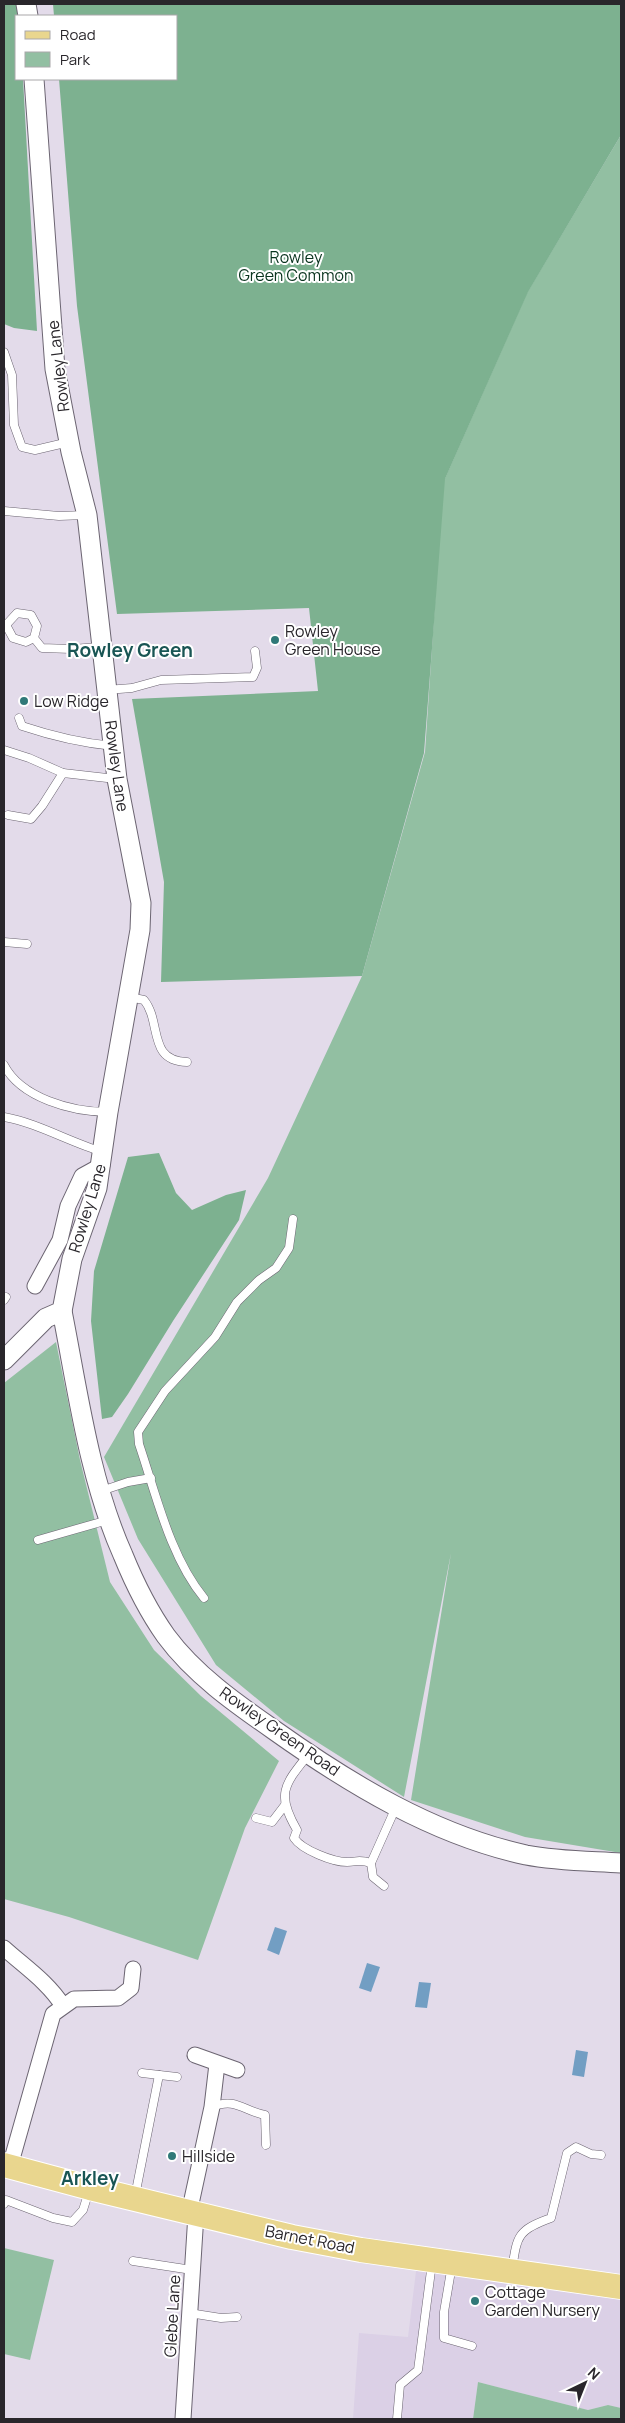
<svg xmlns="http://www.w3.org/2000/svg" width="625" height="2423" font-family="Manrope,sans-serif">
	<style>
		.built { fill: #dbd0e6 }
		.green { fill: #92bfa2 }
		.forest { fill: #7db190 }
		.water { fill: #729ec3 }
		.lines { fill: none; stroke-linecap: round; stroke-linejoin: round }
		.service-casing { stroke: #6c6572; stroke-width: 9 }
		.minor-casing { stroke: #6c6572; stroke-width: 17 }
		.tertiary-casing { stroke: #6c6572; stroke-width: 21 }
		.primary-casing { stroke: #fff; stroke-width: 26 }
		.service { stroke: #fff; stroke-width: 8 }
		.minor { stroke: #fff; stroke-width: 15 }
		.tertiary { stroke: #fff; stroke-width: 19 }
		.primary { stroke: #e9d68e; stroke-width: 24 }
		.poi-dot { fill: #307978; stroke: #fff; stroke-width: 2 }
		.labels { text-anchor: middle; stroke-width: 4; stroke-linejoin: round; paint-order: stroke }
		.park-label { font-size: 16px; fill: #09341e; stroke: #fff }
		.street-label { font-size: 16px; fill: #29262b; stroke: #fff }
		.poi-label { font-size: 16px; fill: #29262b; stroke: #fff; text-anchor: start }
		.quarter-label { font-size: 19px; font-weight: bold; fill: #195554; stroke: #fff }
	</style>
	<rect width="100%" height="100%" fill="#e3dbea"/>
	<!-- built -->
	<polygon class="built" points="416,2271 621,2296 621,2408 608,2405 588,2410 478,2382 473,2419 353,2419 359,2333 408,2337"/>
	<!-- green -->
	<g class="green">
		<polygon points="621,135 621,1853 525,1837 411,1800 451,1553 404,1797 284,1721 216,1665 138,1539 104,1457 268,1178 362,976 425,752 443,483 527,293"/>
		<polygon points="56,1342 80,1460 110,1582 154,1650 201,1696 279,1761 245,1828 198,1960 69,1917 4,1899 4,1383"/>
		<polygon points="4,2248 54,2260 30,2360 4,2354"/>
		<polygon points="478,2382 588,2410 608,2405 621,2408 621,2419 473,2419"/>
	</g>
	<!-- forest -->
	<g class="forest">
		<polygon points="4,4 18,4 19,16 16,16 16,79 23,79 37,331 14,328 4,324"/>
		<polygon points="53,4 621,4 621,135 528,292 445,479 424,753 362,976 161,982 164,882 132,699 318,691 309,608 117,614 77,306 59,79 176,79 176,16 54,16"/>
		<polygon points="159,1153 176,1193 192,1210 226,1195 246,1190 239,1220 173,1321 128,1394 112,1417 102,1419 91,1321 94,1271 128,1157"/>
	</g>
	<!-- water -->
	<g class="water">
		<polygon points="275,1927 287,1931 279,1955 267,1950"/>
		<polygon points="367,1963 380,1967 371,1992 359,1988"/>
		<polygon points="419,1982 431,1983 427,2008 415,2007"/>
		<polygon points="576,2050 588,2052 584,2077 572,2075"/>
	</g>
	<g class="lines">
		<!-- service casing -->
		<g class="service-casing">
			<g id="service">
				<polyline points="4,352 12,375 14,425 22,447 35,450 69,442"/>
				<polyline points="4,511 59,516 86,515"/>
				<polyline points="34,638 26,642 13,638 6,625 17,613 31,615 37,626 34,638 42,648 71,649 101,647"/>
				<polyline points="106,690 132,688 161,680 253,677 257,668 255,651"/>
				<path d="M19,718l3,8c30,10 59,17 91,20"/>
				<polyline points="4,750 29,758 63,773"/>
				<polyline points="8,815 31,819 42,806 63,773 116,779"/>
				<polyline points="4,942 27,944"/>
				<path d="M129,997l15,3c18,22 3,61 43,62"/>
				<path d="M4,1065c17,33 68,47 104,47"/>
				<path d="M4,1117c34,6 65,25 99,35"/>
				<polyline points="4,1300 6,1297"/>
				<polyline points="101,1491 128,1482 151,1478"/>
				<polyline points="38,1540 108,1520"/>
				<path d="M204,1598c-34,-41 -48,-104 -65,-154l-1,-12 27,-41 50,-54 22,-35 22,-22 17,-12 13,-20 4,-29"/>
				<path d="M308,1755c-24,30 -32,39 -11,75l-3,8c8,12 39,24 53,24 10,0 12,-3 24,1"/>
				<polyline points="256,1818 272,1822 285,1805"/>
				<polyline points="384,1886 373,1877 371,1863 396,1807"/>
				<polyline points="142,2073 177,2077"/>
				<path d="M212,2107c24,-10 31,4 53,8l1,30"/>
				<polyline points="135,2196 159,2075"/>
				<polyline points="4,2204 6,2200 53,2218 72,2222 83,2210 89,2191"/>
				<polyline points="133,2261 192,2270"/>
				<polyline points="452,2265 444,2312 444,2338 472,2346"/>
				<path d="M512,2270c5,-34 5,-40 39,-52l16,-65 9,-6 15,7 10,1"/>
				<polyline points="189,2313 221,2318 237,2317"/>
				<polyline points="397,2419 400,2385 418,2370 432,2263"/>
			</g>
		</g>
		<!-- minor casing -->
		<g class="minor-casing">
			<g id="minor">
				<polyline points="35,1286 60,1240 68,1206 82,1176 102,1165"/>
				<path d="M4,1948c21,19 44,34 59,58"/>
				<polyline points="195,2055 237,2070"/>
				<polyline points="10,2166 53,2014 74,1999 118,1998 131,1988 133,1969"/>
				<polyline points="189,2213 212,2107 217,2064"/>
				<polyline points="183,2419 196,2214"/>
			</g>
		</g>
		<!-- tertiary casing -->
		<g class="tertiary-casing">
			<g id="tertiary">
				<polyline points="26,4 28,16"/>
				<path d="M62,1311c16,81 27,168 61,244 11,27 26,57 43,81 28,38 69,67 108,94 76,54 160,105 252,125 31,6 63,6 95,8"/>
				<polyline points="4,1360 46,1318 62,1311 72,1259 97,1188 108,1112 140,930 141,903 117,779 87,515 71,452 55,369 34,79"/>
			</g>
		</g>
		<!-- primary casing -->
		<g class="primary-casing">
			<polyline id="primary" points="4,2165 90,2188 292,2237 361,2250 621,2287"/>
		</g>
		<!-- service -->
		<use href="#service" class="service"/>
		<!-- minor -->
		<use href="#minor" class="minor"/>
		<!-- tertiary -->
		<use href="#tertiary" class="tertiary"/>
		<!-- primary -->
		<use href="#primary" class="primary"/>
	</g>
	<!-- markers -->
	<g class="poi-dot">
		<circle cx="275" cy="640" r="5"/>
		<circle cx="24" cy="701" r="5"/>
		<circle cx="172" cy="2156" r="5"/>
		<circle cx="475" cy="2301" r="5"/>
	</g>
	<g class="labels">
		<!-- park labels -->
		<g class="park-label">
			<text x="296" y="263">Rowley<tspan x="296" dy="18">Green Common</tspan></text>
		</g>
		<!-- street labels -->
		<g class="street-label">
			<text transform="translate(58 366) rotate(-97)" y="6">Rowley Lane</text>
			<text transform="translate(117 766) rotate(82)" y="6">Rowley Lane</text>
			<text transform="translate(87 1208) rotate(-73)" y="6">Rowley Lane</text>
			<text transform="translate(280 1731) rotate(35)" y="6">Rowley Green Road</text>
			<text transform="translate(310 2239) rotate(11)" y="6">Barnet Road</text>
			<text transform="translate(172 2316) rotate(-87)" y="6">Glebe Lane</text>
		</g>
		<!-- poi labels -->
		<g class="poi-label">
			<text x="285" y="637">Rowley<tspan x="285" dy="18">Green House</tspan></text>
			<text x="34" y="707">Low Ridge</text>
			<text x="182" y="2162">Hillside</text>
			<text x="485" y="2298">Cottage<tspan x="485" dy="18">Garden Nursery</tspan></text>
		</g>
		<!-- quarter labels -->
		<g class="quarter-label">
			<text x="130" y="657">Rowley Green</text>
			<text x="90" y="2185">Arkley</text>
		</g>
	</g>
	<!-- border -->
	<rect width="625" height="2423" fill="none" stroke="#29262b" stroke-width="10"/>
	<!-- legend -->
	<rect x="15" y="15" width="162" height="65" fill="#ffffff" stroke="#a9a8aa"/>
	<rect x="25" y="31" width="25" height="8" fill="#e9d68e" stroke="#a9a8aa"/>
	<text x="60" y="40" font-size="15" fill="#29262b">Road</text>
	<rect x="25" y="52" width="25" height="15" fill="#92bfa2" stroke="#a9a8aa"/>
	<text x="60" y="65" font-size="15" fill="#29262b">Park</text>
	<!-- north arrow -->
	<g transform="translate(585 2383) rotate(43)" stroke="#ffffff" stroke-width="4" paint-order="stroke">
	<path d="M0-4L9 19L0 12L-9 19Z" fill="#29262b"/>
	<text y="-8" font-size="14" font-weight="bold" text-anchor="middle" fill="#29262b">N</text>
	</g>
</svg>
